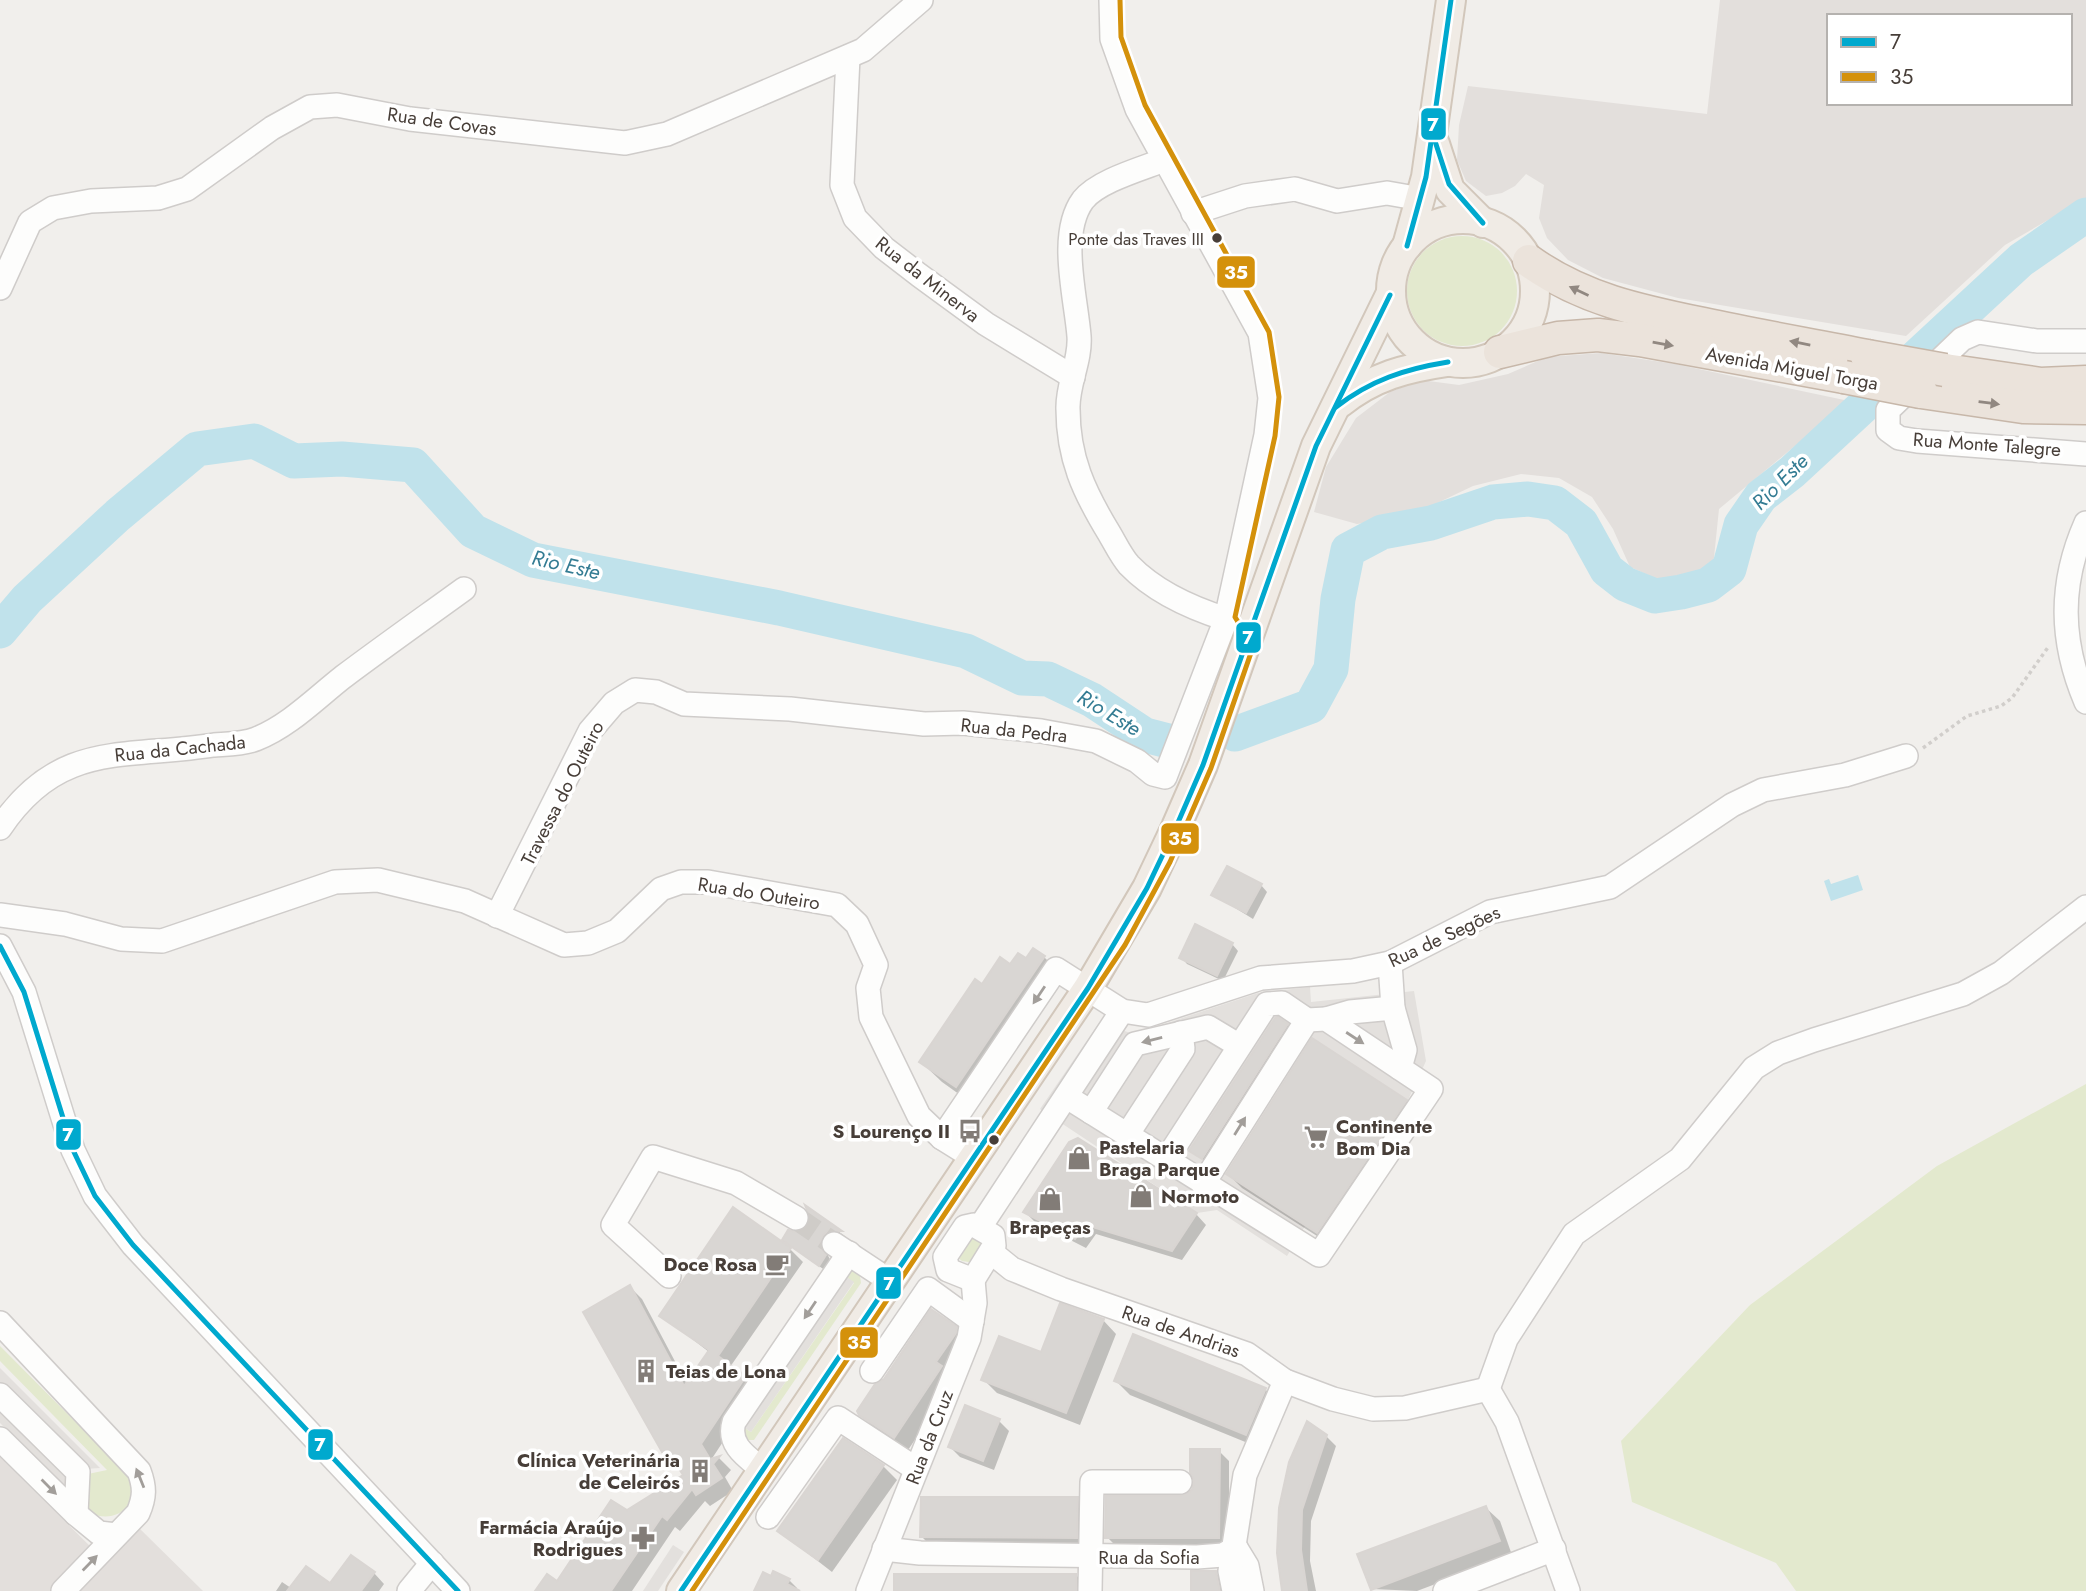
<svg xmlns="http://www.w3.org/2000/svg" width="2086" height="1591" font-family="Jost,sans-serif">
	<style>
		.industrial { fill: #e3dfdc; fill-rule: evenodd }
		.green { fill: #e3e9ce }
		.parking { fill: #e3e0dd }
		.water { fill: #c0e2eb }
		.shadow { fill: #0003 }
		.lines { fill: none; stroke-linecap: round; stroke-linejoin: round }
		.river { stroke: #c0e2eb; stroke-width: 35 }
		.building { fill: #d9d6d3; stroke: #d9d5d2; stroke-width: 2 }
		.minor-tunnel { stroke: #cfccc8; stroke-width: 23; stroke-dasharray: 23 11; stroke-linecap: butt }
		.minor-casing { stroke: #cfccca; stroke-width: 26 }
		.major-casing { stroke: #d2c7bb; stroke-width: 32 }
		.highway-casing { stroke: #c7b7a9; stroke-width: 35 }
		.path { stroke: #d1cecb; stroke-width: 3.5; stroke-dasharray: 3.5 3.5; stroke-linecap: butt }
		.minor { stroke: #fdfdfc; stroke-width: 23 }
		.major { stroke: #f0ebe5; stroke-width: 28 }
		.highway { stroke: #ebe3db; stroke-width: 32 }
		.highway-bridge-casing { stroke: #c7b7a9; stroke-width: 35; stroke-linecap: butt }
		.highway-bridge { stroke: #ebe3db; stroke-width: 32 }
		.bus-1-casing { stroke: #fff; stroke-width: 10 }
		.bus-2-casing { stroke: #fff; stroke-width: 10 }
		.bus-1 { stroke: #00a9ce; stroke-width: 5 }
		.bus-2 { stroke: #d4910b; stroke-width: 5 }
		.oneway { fill: #918881 }
		.oneway2 { fill: #a29e9a }
		.bus-dot { fill: #473e38; stroke: #fff; stroke-width: 2.5 }
		.labels { text-anchor: middle; stroke-width: 7; stroke-linejoin: round; paint-order: stroke }
		.bus-label { font-size: 17px; fill: #473e38; stroke: #fff; text-anchor: end }
		.street-label { font-size: 19px; fill: #473e38; stroke: #fff }
		.poi-label { font-size: 19px; font-weight: bold; fill: #473e38; stroke: #fff; text-anchor: start }
		.water-label { font-size: 21px; font-style: italic; fill: #347c93; stroke: #fff }
		.line-badge { stroke: #fff; stroke-width: 2.5 }
		.badge-label { font-size: 19px; text-anchor: middle; font-weight: bold; fill: #fff }
	</style>
	<rect width="100%" height="100%" fill="#f1efec"/>
	<!-- industrial -->
	<g class="industrial">
		<path d="M1720,0h366v198l-81,47 -99,91 -228,-38 -75,-20 -35,-18 -21,-22 -8,-20 5,-33 -18,-11 -11,12 -13,7 -16,3 -20,-15 -9,-21 2,-35 9,-39 239,28zM1829,16h241v87h-241z"/>
		<polygon points="1601,353 1675,364 1849,401 1719,509 1713,567 1689,579 1655,578 1630,567 1613,529 1592,497 1559,478 1521,474 1473,486 1410,516 1357,524 1314,512 1326,467 1356,418 1390,392 1421,380 1459,385 1508,374 1547,357"/>
		<polygon points="0,1457 107,1563 140,1529 203,1591 0,1591"/>
	</g>
	<!-- green -->
	<g class="green">
		<circle cx="1462" cy="291" r="55"/>
		<polygon points="2086,1084 2086,1591 1796,1591 1776,1563 1632,1502 1621,1441 1750,1305 1937,1166"/>
		<polygon points="972,1233 988,1240 975,1263 962,1261 956,1256"/>
		<polygon points="852,1270 860,1276 861,1283 754,1440 744,1440 740,1425 751,1432 854,1283 844,1275"/>
		<path d="M0,1346l126,127 7,15 -1,16c-16,14 -25,15 -45,9l1,-39 19,-4 -107,-109z"/>
	</g>
	<!-- parking -->
	<g class="parking">
		<polygon points="1310,987 1311,1002 1414,991 1426,1061 1408,1100 1306,1034 1218,1169 1305,1226 1287,1256 1217,1210 1197,1213 1040,1109 1099,1023 1134,1034 1258,993"/>
		<polygon points="844,1275 854,1282 751,1432 740,1425"/>
		<polygon points="0,1368 100,1468 85,1469 0,1385"/>
		<polygon points="0,1406 71,1475 68,1490 0,1423"/>
		<polygon points="673,1545 684,1552 658,1591 643,1591"/>
	</g>
	<!-- water -->
	<polygon class="water" points="1858,875 1863,890 1831,901 1824,881 1829,879 1831,884"/>
	<!-- shadow -->
	<g class="shadow">
		<polygon points="1261,885 1267,892 1253,919 1214,895"/>
		<polygon points="1232,944 1238,951 1223,981 1187,964 1181,957"/>
		<polygon points="1044,957 1065,978 977,1107 942,1082 921,1062 982,987 1011,966"/>
		<polygon points="1287,1025 1289,1028 1205,1161 1194,1153"/>
		<polygon points="1406,1101 1420,1115 1331,1245 1242,1188 1228,1174"/>
		<polygon points="733,1210 790,1249 803,1262 730,1367 757,1390 711,1460 719,1458 731,1470 725,1477 733,1491 710,1506 705,1501 680,1531 675,1527 632,1591 538,1591 558,1583 627,1512 686,1476 664,1451 630,1287 642,1299 687,1384 709,1352 661,1315"/>
		<polygon points="809,1210 846,1237 836,1237 829,1242 826,1252 832,1263 826,1271 791,1246 797,1234 809,1227 812,1217"/>
		<polygon points="1025,1212 1196,1214 1206,1225 1182,1260 1096,1234 1086,1248 1035,1222"/>
		<polygon points="1103,1320 1116,1334 1080,1425 997,1393 983,1379 1042,1354"/>
		<polygon points="956,1328 969,1342 955,1381 908,1450 875,1428 860,1414"/>
		<polygon points="1116,1381 1265,1389 1278,1403 1260,1448 1130,1395"/>
		<polygon points="999,1421 1009,1431 994,1470 960,1457 950,1447"/>
		<polygon points="1326,1436 1336,1446 1311,1521 1310,1561 1316,1591 1285,1591 1279,1553"/>
		<polygon points="843,1440 883,1466 897,1480 832,1572 779,1531"/>
		<polygon points="1219,1451 1229,1461 1229,1547 1117,1547 1107,1537 1187,1496"/>
		<polygon points="1077,1499 1087,1509 1087,1548 932,1547 922,1537"/>
		<polygon points="1486,1508 1500,1521 1512,1555 1417,1591 1372,1589"/>
		<polygon points="374,1573 384,1584 379,1591 276,1591 282,1582 291,1588 330,1586"/>
		<polygon points="1215,1573 1226,1583 1227,1591 1192,1591"/>
		<polygon points="1076,1575 1086,1586 1086,1591 896,1591"/>
		<polygon points="771,1578 789,1580 797,1588 795,1591 756,1591"/>
	</g>
	<g class="lines">
		<!-- river -->
		<g class="river">
			<polyline points="0,631 27,599 118,515 197,449 254,441 294,461 342,459 413,465 473,531 533,560 779,608 966,651 1022,678 1048,679 1092,700 1145,735 1172,742"/>
			<polyline points="1235,734 1311,706 1331,669 1338,599 1348,550 1382,532 1431,523 1493,502 1528,499 1555,503 1581,523 1607,570 1625,584 1655,596 1681,592 1708,585 1729,569 1741,525 1761,496 1792,472 2021,260 2086,215"/>
		</g>
	</g>
	<!-- building -->
	<g class="building">
		<polygon points="1227,866 1262,884 1246,913 1211,895"/>
		<polygon points="1195,924 1233,943 1217,976 1179,958"/>
		<polygon points="1033,948 1045,956 956,1087 919,1062 975,979 982,984 1000,957 1010,964 1018,953 1026,958"/>
		<polygon points="1278,1017 1288,1024 1202,1159 1189,1151 1275,1018"/>
		<polygon points="1312,1038 1407,1100 1317,1233 1226,1174"/>
		<polygon points="1078,1138 1197,1213 1172,1251 1086,1225 1075,1239 1023,1212 1069,1142"/>
		<polygon points="805,1205 842,1231 828,1231 823,1236 820,1244 826,1255 819,1266 782,1240 788,1230 797,1232 808,1226 810,1217"/>
		<polygon points="733,1207 791,1248 718,1356 746,1376 701,1444 710,1459 720,1456 713,1464 722,1478 696,1495 692,1489 667,1520 662,1516 611,1591 535,1591 547,1574 557,1581 611,1500 627,1510 683,1475 667,1450 662,1452 583,1312 630,1285 684,1386 709,1350 659,1316"/>
		<polygon points="1060,1303 1104,1319 1066,1413 981,1380 999,1336 1041,1352"/>
		<polygon points="931,1309 957,1327 956,1333 936,1362 942,1366 894,1438 859,1415 857,1411 875,1384 884,1379"/>
		<polygon points="1133,1334 1266,1388 1246,1435 1114,1381"/>
		<polygon points="965,1405 1000,1419 983,1461 948,1447"/>
		<polygon points="1307,1421 1327,1435 1302,1510 1301,1550 1307,1591 1282,1591 1277,1553 1279,1508 1289,1462"/>
		<polygon points="843,1438 884,1465 818,1560 777,1531"/>
		<polygon points="1190,1449 1220,1449 1219,1538 1105,1538 1106,1496 1180,1496 1192,1490 1194,1481 1190,1472"/>
		<polygon points="921,1497 1078,1497 1077,1538 920,1537"/>
		<polygon points="1486,1506 1500,1541 1371,1590 1357,1554"/>
		<polygon points="351,1555 375,1572 361,1591 287,1591 306,1566 330,1583"/>
		<polygon points="773,1571 790,1579 787,1584 800,1591 754,1591 763,1572 771,1576"/>
		<polygon points="1191,1571 1216,1571 1220,1591 1191,1591"/>
		<rect x="894" y="1574" width="182" height="17"/>
	</g>
	<g class="lines">
		<!-- minor-tunnel -->
		<polyline class="minor-tunnel" points="796,1218 834,1244"/>
		<!-- minor casing -->
		<g class="minor-casing">
			<g id="minor">
				<polyline points="848,57 842,185 855,218 884,248 919,275 986,324 1073,377"/>
				<path d="M1164,160c-23,9 -66,21 -81,40 -25,34 -7,97 -4,136 2,24 -12,49 -11,73 0,49 16,83 41,124 6,10 12,23 20,32 26,27 62,43 97,54"/>
				<polyline points="1193,213 1245,196 1295,189 1337,201 1387,193 1421,199"/>
				<polyline points="0,288 30,222 53,208 91,201 158,198 187,189 272,128 310,107 337,105 410,119 625,143 667,134 863,50 921,0"/>
				<polyline points="2086,341 2037,341 1978,332 1962,339 1888,410 1888,430 1899,438 1917,441 2086,454"/>
				<path d="M2086,523c-27,61 -26,118 0,179"/>
				<path d="M0,828c59,-88 124,-69 214,-83 13,-1 30,-1 42,-6 33,-13 59,-40 87,-62 40,-30 81,-59 121,-88"/>
				<polyline points="0,915 65,924 121,939 162,941 335,882 378,880 465,901 564,945 588,943 617,931 661,889 681,882 708,882 837,905 857,924 876,965 868,988 871,1017 919,1116 942,1138 974,1158"/>
				<polyline points="497,916 590,731 614,703 635,690 656,692 684,704 790,709 924,724 963,723 1041,731 1096,741 1137,761 1153,774 1165,777 1226,619 1266,435 1270,398 1260,333 1137,109 1112,39 1111,0"/>
				<polyline points="0,946 24,992 73,1150 95,1196 133,1245 458,1591"/>
				<polyline points="1390,963 1393,1008 1405,1050 1400,1068"/>
				<polyline points="1326,1019 1350,1012 1393,1008"/>
				<path d="M1067,1097c84,53 168,106 252,158l112,-166 -105,-70 -19,1 -25,-17 -15,1 -101,156"/>
				<polyline points="1091,1112 1135,1044 1208,1027 1238,1045"/>
				<polyline points="1127,1135 1183,1049 1181,1033"/>
				<polyline points="942,1138 1056,969 1122,1011 1148,1015 1261,978 1353,971 1390,963 1490,912 1610,887 1732,805 1763,790 1845,775 1906,756"/>
				<polyline points="1203,1184 1307,1020"/>
				<polygon points="974,1225 993,1236 994,1246 973,1280 948,1270 945,1257 965,1227"/>
				<polyline points="980,1227 1122,1011"/>
				<polyline points="834,1244 890,1281"/>
				<polyline points="991,1252 1012,1269 1061,1289 1247,1354 1285,1381 1333,1399 1373,1409 1405,1408 1488,1389"/>
				<polyline points="669,1276 613,1225 653,1157 736,1183 796,1218"/>
				<path d="M0,1323l139,148c6,16 6,26 -1,42l-75,78"/>
				<polyline points="872,1371 928,1289 972,1321"/>
				<polyline points="1488,1389 1506,1339 1574,1234 1680,1159 1754,1068 1778,1053 1814,1040 1963,994 2001,973 2086,907"/>
				<polyline points="1488,1389 1507,1422 1568,1591"/>
				<polyline points="0,1395 78,1472 76,1514"/>
				<polyline points="0,1439 76,1514 99,1533 116,1535"/>
				<path d="M763,1470c-16,-13 -36,-25 -29,-48l115,-169"/>
				<polyline points="768,1517 838,1418 916,1469"/>
				<polyline points="1236,1548 1247,1566 1252,1591"/>
				<polyline points="884,1549 920,1553 1197,1557 1223,1555 1236,1548"/>
				<polyline points="409,1591 432,1563"/>
				<polyline points="868,1591 969,1338 975,1303 973,1280"/>
				<polyline points="1090,1591 1092,1482 1180,1482"/>
				<polyline points="1234,1591 1230,1571 1245,1475 1285,1381"/>
				<polyline points="1445,1591 1554,1549"/>
			</g>
		</g>
		<!-- major casing -->
		<g class="major-casing">
			<g id="major">
				<polyline points="1435,144 1450,190 1483,223"/>
				<circle cx="1463" cy="291" r="72"/>
				<polyline points="1407,246 1426,177 1451,0"/>
				<path d="M1340,403c34,-27 66,-35 107,-41"/>
				<polyline points="681,1591 1088,988 1147,888 1176,827 1203,765 1316,446 1390,295"/>
			</g>
		</g>
		<!-- highway casing -->
		<g class="highway-casing">
			<g id="highway">
				<path d="M1529,261c53,38 111,50 174,63 55,12 109,21 164,32"/>
				<polyline points="1500,352 1558,338 1598,335 1640,340 1844,377"/>
				<polyline points="1945,370 2041,384 2086,382"/>
				<polyline points="1921,392 2023,407 2086,408"/>
			</g>
		</g>
		<!-- path -->
		<polyline class="path" points="1923,748 1967,716 2001,706 2012,698 2049,646"/>
		<!-- minor -->
		<use href="#minor" class="minor"/>
		<!-- major -->
		<use href="#major" class="major"/>
		<!-- highway -->
		<use href="#highway" class="highway"/>
		<!-- highway-bridge casing -->
		<g class="highway-bridge-casing">
			<g id="highway-bridge">
				<polyline points="1867,356 1945,370"/>
				<polyline points="1844,377 1921,392"/>
			</g>
		</g>
		<!-- highway-bridge -->
		<use href="#highway-bridge" class="highway-bridge"/>
		<!-- bus-1 casing -->
		<g class="bus-1-casing">
			<g id="bus-1">
				<polyline points="1433,135 1449,184 1483,223"/>
				<polyline points="1407,246 1426,177 1451,0"/>
				<path d="M1336,407c35,-27 69,-38 112,-45"/>
				<polyline points="0,946 24,992 73,1150 95,1196 133,1245 458,1591"/>
				<polyline points="681,1591 1088,988 1147,888 1176,827 1203,765 1316,446 1390,295"/>
			</g>
		</g>
		<!-- bus-2 casing -->
		<g class="bus-2-casing">
			<polyline id="bus-2" points="692,1591 1125,945 1170,862 1211,768 1253,647 1235,617 1275,436 1279,397 1269,332 1145,105 1121,37 1120,0"/>
		</g>
		<!-- bus-1 -->
		<use href="#bus-1" class="bus-1"/>
		<!-- bus-2 -->
		<use href="#bus-2" class="bus-2"/>
	</g>
	<!-- one-way arrows -->
	<defs><path id="oneway-solid" d="M-6-.8H1V-3.2L6.5 0L1 3.2V.8H-6Z" transform="scale(1.75)"/></defs>
	<g class="oneway">
		<use href="#oneway-solid" transform="translate(1579 291) rotate(-155)"/>
		<use href="#oneway-solid" transform="translate(1800 343) rotate(-169)"/>
		<use href="#oneway-solid" transform="translate(1663 344) rotate(10)"/>
		<use href="#oneway-solid" transform="translate(1989 403) rotate(7)"/>
	</g>
	<g class="oneway2">
		<use href="#oneway-solid" transform="translate(1039 995) rotate(124)"/>
		<use href="#oneway-solid" transform="translate(1355 1038) rotate(33)"/>
		<use href="#oneway-solid" transform="translate(1152 1040) rotate(166)"/>
		<use href="#oneway-solid" transform="translate(1240 1126) rotate(-58)"/>
		<use href="#oneway-solid" transform="translate(810 1310) rotate(124)"/>
		<use href="#oneway-solid" transform="translate(140 1478) rotate(-112)"/>
		<use href="#oneway-solid" transform="translate(49 1487) rotate(45)"/>
		<use href="#oneway-solid" transform="translate(90 1563) rotate(-46)"/>
	</g>
	<!-- icons -->
	<defs>
		<g id="bus-bare" transform="scale(1.89)"><path d="M-5-6H5V4H4V6H2V4H-2V6H-4V4H-5ZM-3.5-4V0h7V-4ZM-3.5 1.2v1.5H-2V1.2ZM2 1.2v1.5H3.5V1.2Z" fill="#827c77" stroke="#fff" stroke-width="2.5" paint-order="stroke"/></g>
		<g id="supermarket-bare" transform="scale(1.89)"><path d="M-6-5.5h2.5l.6 2H6L4.5 2H-2.5L-4.4-4H-6ZM-1.5 3.2a1.3 1.3 0 1 0 .1 0ZM3 3.2a1.3 1.3 0 1 0 .1 0Z" fill="#827c77" stroke="#fff" stroke-width="2.5" paint-order="stroke"/></g>
		<g id="shop-bare" transform="scale(1.89)"><path d="M-5-2.5h2.3a2.7 3.5 0 0 1 5.4 0H5L5.5 6h-11ZM-1.5-2.5h3a1.5 2.3 0 0 0-3 0Z" fill="#827c77" stroke="#fff" stroke-width="2.5" paint-order="stroke"/></g>
		<g id="cafe-bare" transform="scale(1.89)"><path d="M-5.5-4.5H6V0H3Q3 3.5 0 3.5H-2.5Q-5.5 3.5-5.5 0ZM3-3.2v2h1.7v-2ZM-6 4.5H4V6H-6Z" fill="#827c77" stroke="#fff" stroke-width="2.5" paint-order="stroke"/></g>
		<g id="building-bare" transform="scale(1.89)"><path d="M-4-6H4V6H1V3H-1V6H-4ZM-2.5-4.3h1.7v1.8h-1.7ZM.8-4.3h1.7v1.8H.8ZM-2.5-1h1.7V.8h-1.7ZM.8-1h1.7V.8H.8Z" fill="#827c77" stroke="#fff" stroke-width="2.5" paint-order="stroke"/></g>
		<g id="pharmacy-bare" transform="scale(1.89)"><path d="M-2-6h4v4h4v4h-4v4h-4v-4h-4v-4h4Z" fill="#827c77" stroke="#fff" stroke-width="2.5" paint-order="stroke"/></g>
	</defs>
	<g fill-rule="evenodd">
		<use href="#bus-bare" x="970" y="1131"/>
		<use href="#supermarket-bare" x="1316" y="1137"/>
		<use href="#shop-bare" x="1079" y="1158"/>
		<use href="#shop-bare" x="1141" y="1196"/>
		<use href="#shop-bare" x="1050" y="1199"/>
		<use href="#cafe-bare" x="777" y="1264"/>
		<use href="#building-bare" x="646" y="1371"/>
		<use href="#building-bare" x="700" y="1471"/>
		<use href="#pharmacy-bare" x="643" y="1538"/>
	</g>
	<!-- markers -->
	<g class="bus-dot">
		<circle cx="1217" cy="238" r="6"/>
		<circle cx="994" cy="1140" r="6"/>
	</g>
	<g class="labels">
		<!-- bus labels -->
		<g class="bus-label">
			<text x="1204" y="245">Ponte das Traves III</text>
		</g>
		<!-- street labels -->
		<g class="street-label">
			<text transform="translate(442 121) rotate(8)" y="7">Rua de Covas</text>
			<text transform="translate(928 279) rotate(38)" y="7">Rua da Minerva</text>
			<text transform="translate(1792 368) rotate(10)" y="7">Avenida Miguel Torga</text>
			<text transform="translate(1987 444) rotate(4)" y="7">Rua Monte Talegre</text>
			<text transform="translate(1014 730) rotate(6)" y="7">Rua da Pedra</text>
			<text transform="translate(180 748) rotate(-6)" y="7">Rua da Cachada</text>
			<text transform="translate(562 793) rotate(-63)" y="7">Travessa do Outeiro</text>
			<text transform="translate(759 893) rotate(9)" y="7">Rua do Outeiro</text>
			<text transform="translate(1444 936) rotate(-25)" y="7">Rua de Segões</text>
			<text transform="translate(1181 1331) rotate(19)" y="7">Rua de Andrias</text>
			<text transform="translate(929 1437) rotate(-69)" y="7">Rua da Cruz</text>
			<text x="1149" y="1564">Rua da Sofia</text>
		</g>
		<!-- poi labels -->
		<g class="poi-label">
			<text x="1336" y="1133">Continente<tspan x="1336" dy="22">Bom Dia</tspan></text>
			<text x="950" y="1138" text-anchor="end">S Lourenço II</text>
			<text x="1099" y="1154">Pastelaria<tspan x="1099" dy="22">Braga Parque</tspan></text>
			<text x="1161" y="1203">Normoto</text>
			<text x="1050" y="1234" text-anchor="middle">Brapeças</text>
			<text x="757" y="1271" text-anchor="end">Doce Rosa</text>
			<text x="666" y="1378">Teias de Lona</text>
			<text x="680" y="1467" text-anchor="end">Clínica Veterinária<tspan x="680" dy="22">de Celeirós</tspan></text>
			<text x="623" y="1534" text-anchor="end">Farmácia Araújo<tspan x="623" dy="22">Rodrigues</tspan></text>
		</g>
		<!-- water labels -->
		<g class="water-label">
			<text transform="translate(1780 482) rotate(-45)" y="7">Rio Este</text>
			<text transform="translate(566 565) rotate(13)" y="7">Rio Este</text>
			<text transform="translate(1109 713) rotate(31)" y="7">Rio Este</text>
		</g>
	</g>
	<g class="line-badge">
		<rect x="1420" y="107" width="27" height="34" rx="7" fill="#00a9ce"/>
		<rect x="1216" y="255" width="40" height="34" rx="7" fill="#d4910b"/>
		<rect x="1235" y="621" width="27" height="33" rx="7" fill="#00a9ce"/>
		<rect x="1160" y="822" width="40" height="33" rx="7" fill="#d4910b"/>
		<rect x="55" y="1118" width="27" height="33" rx="7" fill="#00a9ce"/>
		<rect x="875" y="1266" width="27" height="34" rx="7" fill="#00a9ce"/>
		<rect x="839" y="1326" width="40" height="33" rx="7" fill="#d4910b"/>
		<rect x="307" y="1428" width="27" height="33" rx="7" fill="#00a9ce"/>
	</g>
	<g class="badge-label">
		<text x="1433" y="131">7</text>
		<text x="1236" y="279">35</text>
		<text x="1248" y="644">7</text>
		<text x="1180" y="845">35</text>
		<text x="68" y="1141">7</text>
		<text x="889" y="1290">7</text>
		<text x="859" y="1349">35</text>
		<text x="320" y="1451">7</text>
	</g>
	<!-- legend -->
	<rect x="1827" y="14" width="245" height="91" fill="#ffffff" stroke="#b5b2af" stroke-width="2"/>
	<rect x="1841" y="37" width="35" height="10" fill="#00a9ce" stroke="#b5b2af" stroke-width="2"/>
	<text x="1890" y="49" font-size="21" fill="#473e38">7</text>
	<rect x="1841" y="72" width="35" height="10" fill="#d4910b" stroke="#b5b2af" stroke-width="2"/>
	<text x="1890" y="84" font-size="21" fill="#473e38">35</text>
</svg>
